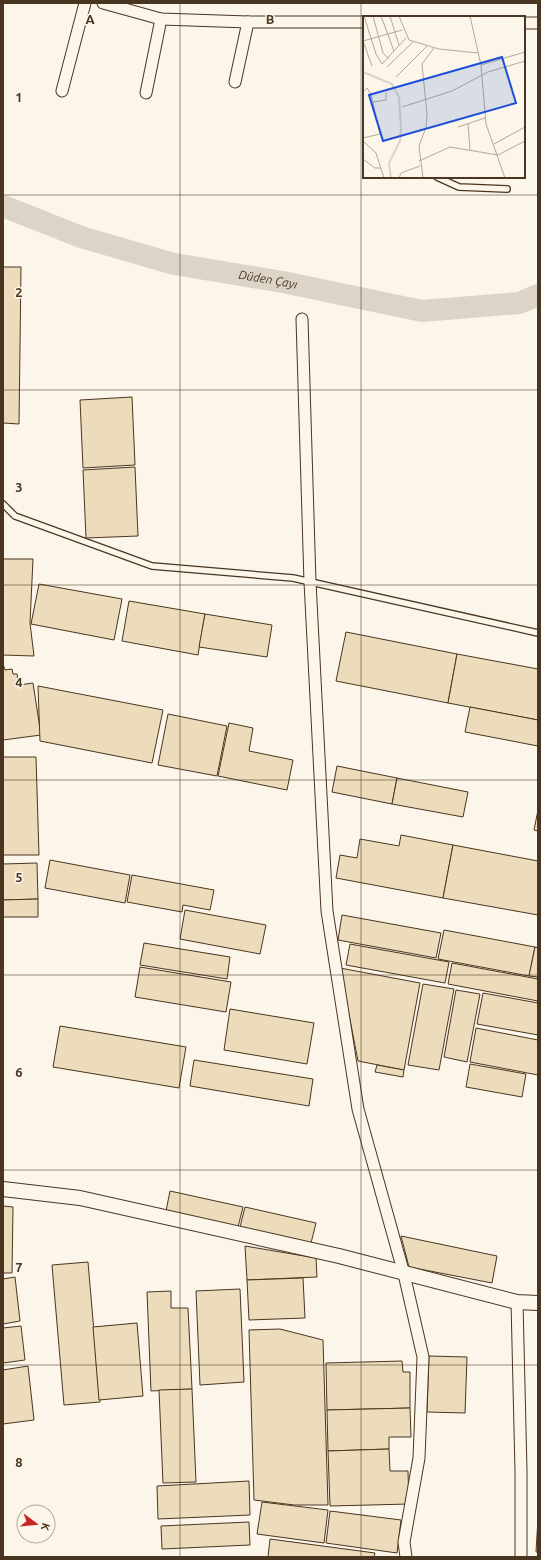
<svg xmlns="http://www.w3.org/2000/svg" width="541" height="1560" font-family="Ubuntu,sans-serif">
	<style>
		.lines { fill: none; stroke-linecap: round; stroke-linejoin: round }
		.river { stroke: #dcd4c6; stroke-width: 22 }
		.building { fill: #ecdcbc; stroke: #4a3520 }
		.service-casing { stroke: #4a3520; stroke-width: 8 }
		.minor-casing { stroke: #4a3520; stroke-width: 13 }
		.tertiary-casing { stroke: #4a3520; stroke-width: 16 }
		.service { stroke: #fbf6e9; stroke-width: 5.5 }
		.minor { stroke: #fbf6e9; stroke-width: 11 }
		.tertiary { stroke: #fbf6e9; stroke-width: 14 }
		.grid { fill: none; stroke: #4a3520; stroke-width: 1; stroke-opacity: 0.55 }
		.labels { text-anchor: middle; stroke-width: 3; stroke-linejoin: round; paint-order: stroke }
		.water-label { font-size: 12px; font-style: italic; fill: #4a3520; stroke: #fbf6e9 }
		.inset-river { fill: none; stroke: #dcd4c6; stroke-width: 2 }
		.inset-road { fill: none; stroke: #b4a999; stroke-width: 1 }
		.view { fill: #1d4ed8; fill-opacity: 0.15; stroke: #1d4ed8; stroke-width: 2 }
		.inset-edge { fill: none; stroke: #4a3520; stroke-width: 2 }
		.grid-label { font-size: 13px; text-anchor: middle; font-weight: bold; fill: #4a3520; stroke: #fbf6e9; stroke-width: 3; stroke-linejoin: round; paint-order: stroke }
	</style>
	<rect width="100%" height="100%" fill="#fbf6e9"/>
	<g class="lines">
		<!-- river -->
		<path class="river" id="s1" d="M3,206l78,31 93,27 109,18 139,29 97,-8 19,-8"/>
	</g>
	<!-- building -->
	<g class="building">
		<polygon points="3,267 21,267 19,424 3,423"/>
		<polygon points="132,397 135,465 83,468 80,400"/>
		<polygon points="135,467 138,536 86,538 83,470"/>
		<polygon points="3,559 33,559 30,623 34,656 3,655"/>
		<polygon points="39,584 122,599 114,640 31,624"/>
		<polygon points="129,601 205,614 198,655 122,641"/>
		<polygon points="205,614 272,625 267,657 199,647"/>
		<polygon points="346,632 457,654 448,703 336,681"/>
		<polygon points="457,654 538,669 538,720 448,703"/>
		<polygon points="3,664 5,670 12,669 13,674 17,674 19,685 33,683 41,735 3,740"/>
		<polygon points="38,686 163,710 152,763 40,741"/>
		<polygon points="470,707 538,720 538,746 465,732"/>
		<polygon points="168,714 227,726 217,776 158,765"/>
		<polygon points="229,723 253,728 249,751 293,760 287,790 218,776"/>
		<polygon points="3,757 36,757 39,855 3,855"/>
		<polygon points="337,766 397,778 392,804 332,792"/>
		<polygon points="397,778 468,792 463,817 392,804"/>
		<polygon points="538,810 538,831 534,830"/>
		<polygon points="401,835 453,845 443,898 336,878 340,855 357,858 360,839 399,846"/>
		<polygon points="453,845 538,861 538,915 443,898"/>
		<polygon points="50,860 130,875 125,903 45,888"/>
		<polygon points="37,863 38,899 3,900 3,864"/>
		<polygon points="132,875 214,890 210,910 183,905 182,912 127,902"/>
		<polygon points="38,899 38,917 3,917 3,900"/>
		<polygon points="185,910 266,925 260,954 180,939"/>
		<polygon points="342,915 441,933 436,958 338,940"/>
		<polygon points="444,930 535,947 529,976 438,959"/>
		<polygon points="144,943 230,957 227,979 140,965"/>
		<polygon points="350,944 449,962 445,983 346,965"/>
		<polygon points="535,947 538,948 538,977 529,976"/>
		<polygon points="452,963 538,979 538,1001 448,984"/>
		<polygon points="140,967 231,982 226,1012 135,997"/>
		<polygon points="340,968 420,983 404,1070 358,1061"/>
		<polygon points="423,984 454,989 439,1070 408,1065"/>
		<polygon points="456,990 480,994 467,1062 444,1057"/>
		<polygon points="483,993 538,1003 538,1035 477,1024"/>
		<polygon points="230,1009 314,1023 307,1064 224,1050"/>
		<polygon points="60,1026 186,1047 179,1088 53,1067"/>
		<polygon points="476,1028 538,1040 538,1075 470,1062"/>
		<polygon points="194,1060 313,1079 309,1106 190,1086"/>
		<polygon points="470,1064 526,1074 522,1097 466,1087"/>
		<polygon points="377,1065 404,1070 403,1077 375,1072"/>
		<polygon points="170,1191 243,1207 238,1227 166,1211"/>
		<polygon points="3,1206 13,1207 12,1273 3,1273"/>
		<polygon points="245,1207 316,1223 311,1243 240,1227"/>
		<polygon points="401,1236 497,1256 492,1283 409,1267"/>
		<polygon points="245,1246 316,1258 317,1277 247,1280"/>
		<polygon points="88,1262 100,1402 64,1405 52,1265"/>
		<polygon points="15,1277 20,1321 3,1324 3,1279"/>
		<polygon points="303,1278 305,1318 249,1320 247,1280"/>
		<polygon points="240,1289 244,1382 200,1385 196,1291"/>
		<polygon points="171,1291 171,1308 188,1308 192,1389 151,1391 147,1292"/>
		<polygon points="137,1323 143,1396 99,1400 93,1327"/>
		<polygon points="21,1326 25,1360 3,1363 3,1328"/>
		<polygon points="280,1329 323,1340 328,1505 294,1505 254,1500 249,1330"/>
		<polygon points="429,1356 467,1357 465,1413 427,1412"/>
		<polygon points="402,1361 403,1372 410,1372 410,1408 327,1410 326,1363"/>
		<polygon points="28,1366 34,1420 3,1424 3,1370"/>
		<polygon points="192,1389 196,1482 163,1483 159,1390"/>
		<polygon points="410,1408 411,1437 389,1437 389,1449 328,1451 327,1410"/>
		<polygon points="389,1449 390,1471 408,1471 409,1504 330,1506 328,1451"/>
		<polygon points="249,1481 250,1515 158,1519 157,1486"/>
		<polygon points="262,1502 328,1510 324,1543 257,1534"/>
		<polygon points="330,1511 401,1520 397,1553 326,1543"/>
		<polygon points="538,1518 538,1552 536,1552"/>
		<polygon points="249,1522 250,1545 162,1549 161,1526"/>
		<polygon points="270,1539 375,1553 374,1557 268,1557"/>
	</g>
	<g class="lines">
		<!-- service casing -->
		<g class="service-casing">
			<g id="service">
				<polyline points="437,177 459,187 507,189"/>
				<polyline points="3,504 15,516 152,566 293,578 538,633"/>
			</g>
		</g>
		<!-- minor casing -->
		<g class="minor-casing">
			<g id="minor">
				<polyline points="103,3 161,19 248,22 364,22"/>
				<polyline points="524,23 538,23"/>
				<polyline points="235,82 248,22"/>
				<polyline points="62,91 85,3"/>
				<polyline points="146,93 161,19"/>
				<polyline points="302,319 310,582 327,911 358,1109 404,1274 423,1357 419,1458 404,1542 406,1557"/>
				<polyline points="517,1302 521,1471 521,1557"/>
			</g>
		</g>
		<!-- tertiary casing -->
		<g class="tertiary-casing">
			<polyline id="tertiary" points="3,1189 80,1198 339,1256 517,1302 538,1303"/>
		</g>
		<!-- service -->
		<use href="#service" class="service"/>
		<!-- minor -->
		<use href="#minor" class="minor"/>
		<!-- tertiary -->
		<use href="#tertiary" class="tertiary"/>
	</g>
	<!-- grid -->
	<path class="grid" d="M180,3v1554M361,3v1554M3,195h535M3,390h535M3,585h535M3,780h535M3,975h535M3,1170h535M3,1365h535"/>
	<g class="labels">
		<!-- water labels -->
		<g class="water-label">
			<text dy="4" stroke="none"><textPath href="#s1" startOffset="276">Düden Çayı</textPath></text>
		</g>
	</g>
	<!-- overview -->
	<g transform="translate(363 16)">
		<rect width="162" height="162" fill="#fbf6e9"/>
		<path class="inset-river" d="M0,56l29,12 7,13 2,31 -1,13 -11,22 2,15"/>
		<path class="inset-road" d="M1,0l12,38 6,10 24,-26M10,0l10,37 6,6M18,0l13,35M27,0l9,29M36,0l10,24 30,9 39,4M107,0l11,49 5,59 19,54M0,25l39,-11M0,25l9,25M118,49l44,-13M24,51l26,-25M33,61l31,-31M0,76l4,-4 4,6 9,40 -17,4M10,86l13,-2v-7M39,91l50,-16 36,-19 37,-11M105,108l2,26M95,111l27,-9M0,125l13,12 8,25M131,128l31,-17M0,143l12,9h6M56,145l31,-14 48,8 27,-14M36,162l2,-5 19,-7M60,162l-4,-32 7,-19 1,-13 -5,-50 12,-16"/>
		<path class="view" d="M139,41l14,46 -133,38 -14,-46z"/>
		<rect width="162" height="162" class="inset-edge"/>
	</g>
	<g class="grid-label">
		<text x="90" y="24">A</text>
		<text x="270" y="24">B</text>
		<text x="19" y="102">1</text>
		<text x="19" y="297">2</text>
		<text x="19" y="492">3</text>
		<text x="19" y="687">4</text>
		<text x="19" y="882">5</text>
		<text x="19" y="1077">6</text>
		<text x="19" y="1272">7</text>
		<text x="19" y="1467">8</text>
	</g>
	<!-- border -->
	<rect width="541" height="1560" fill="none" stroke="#4a3520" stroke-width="8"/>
	<!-- north arrow -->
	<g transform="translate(36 1524) rotate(106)"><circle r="19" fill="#fbf6e9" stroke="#b4a999"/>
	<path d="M0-3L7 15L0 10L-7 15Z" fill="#c62828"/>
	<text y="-6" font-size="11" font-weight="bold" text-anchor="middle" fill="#4a3520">K</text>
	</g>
</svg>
